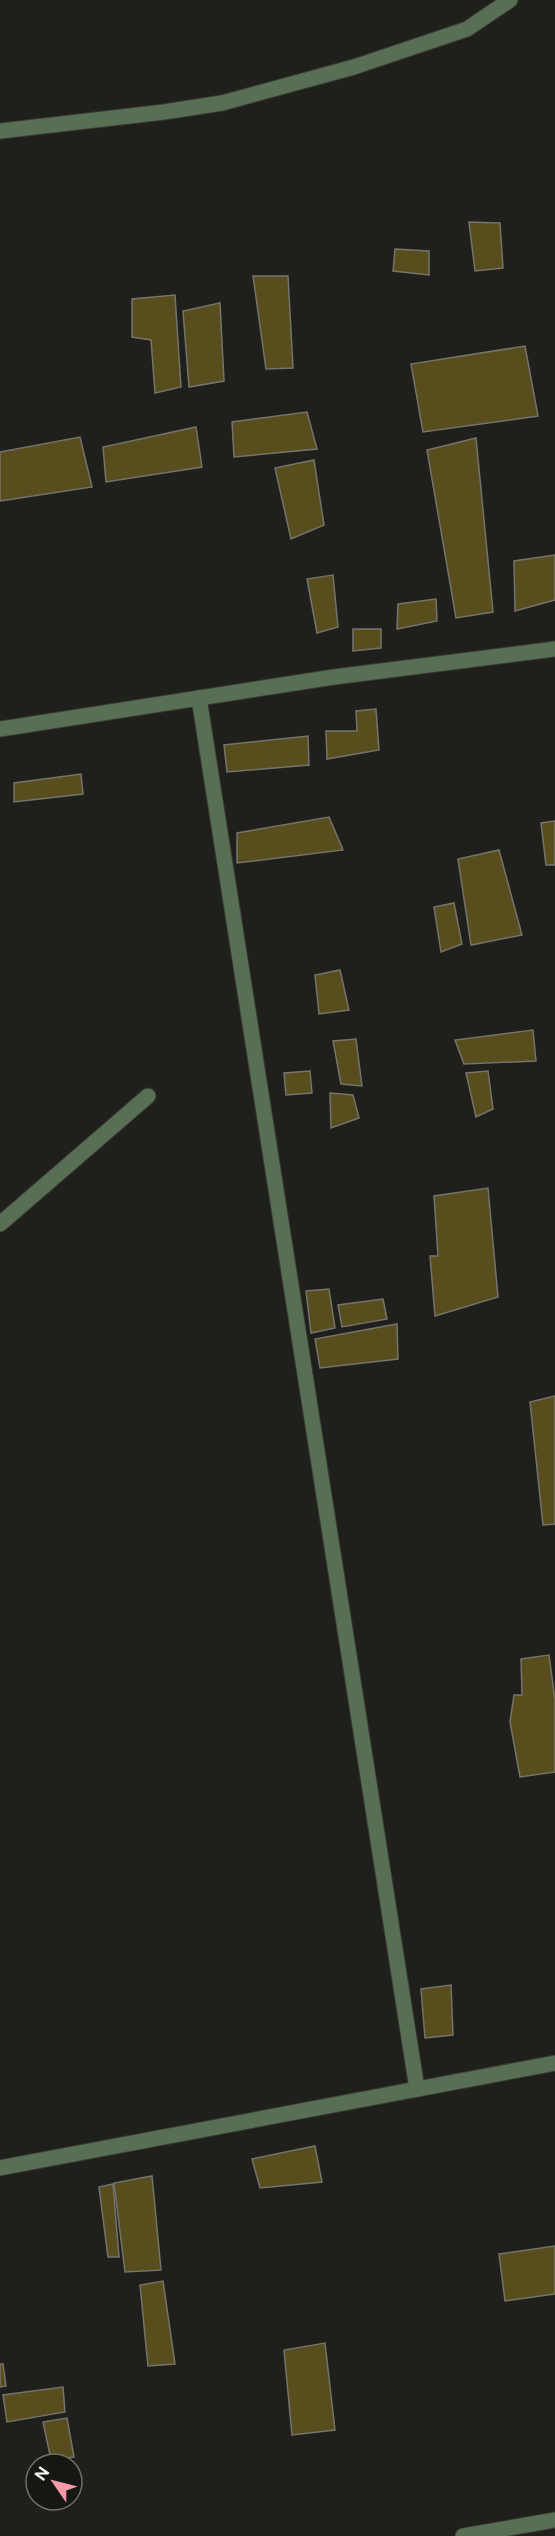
<svg xmlns="http://www.w3.org/2000/svg" width="555" height="2536" font-family="'Public Sans',sans-serif">
	<style>
		.building { fill: #584d1c; stroke: #75736d; stroke-width: 1.5 }
		.lines { fill: none; stroke-linecap: round; stroke-linejoin: round }
		.street-casing { stroke: #393a35; stroke-width: 17 }
		.street { stroke: #586f53; stroke-width: 15 }
	</style>
	<rect width="100%" height="100%" fill="#1f201b"/>
	<!-- building -->
	<g class="building">
		<polygon points="469,222 500,223 503,268 475,271"/>
		<polygon points="395,249 429,251 429,275 393,271"/>
		<polygon points="253,276 288,276 293,368 266,369"/>
		<polygon points="175,295 181,387 155,393 151,340 132,337 132,299"/>
		<polygon points="220,303 224,381 189,387 183,311"/>
		<polygon points="525,346 538,416 423,432 411,364"/>
		<polygon points="307,412 317,449 234,457 232,422"/>
		<polygon points="196,427 202,467 106,482 103,447"/>
		<polygon points="80,437 92,487 0,501 0,452"/>
		<polygon points="476,438 493,612 456,618 427,450"/>
		<polygon points="314,460 324,525 291,539 275,468"/>
		<polygon points="555,555 555,600 515,611 514,561"/>
		<polygon points="333,575 338,627 317,633 307,579"/>
		<polygon points="436,599 437,621 397,629 398,604"/>
		<polygon points="353,629 381,629 381,648 353,651"/>
		<polygon points="376,709 379,750 327,759 326,731 357,731 356,711"/>
		<polygon points="308,736 309,765 227,772 224,745"/>
		<polygon points="81,774 83,794 14,802 14,783"/>
		<polygon points="329,817 343,850 237,863 237,833"/>
		<polygon points="555,821 555,865 546,865 541,823"/>
		<polygon points="499,850 522,935 471,945 458,859"/>
		<polygon points="454,903 462,944 441,952 434,907"/>
		<polygon points="340,970 349,1010 319,1014 315,975"/>
		<polygon points="533,1030 536,1061 464,1064 455,1040"/>
		<polygon points="356,1039 362,1086 341,1084 333,1041"/>
		<polygon points="310,1071 312,1093 286,1095 284,1073"/>
		<polygon points="488,1071 493,1109 476,1117 466,1073"/>
		<polygon points="330,1093 353,1095 359,1118 331,1128"/>
		<polygon points="488,1188 498,1297 435,1316 430,1256 438,1256 434,1196"/>
		<polygon points="329,1289 335,1328 311,1333 306,1291"/>
		<polygon points="383,1299 387,1319 342,1327 338,1305"/>
		<polygon points="397,1324 398,1359 320,1368 315,1339"/>
		<polygon points="555,1396 555,1524 543,1525 530,1402"/>
		<polygon points="549,1655 555,1700 555,1772 520,1777 510,1722 514,1695 522,1695 521,1659"/>
		<polygon points="451,1985 453,2035 425,2038 421,1989"/>
		<polygon points="315,2146 322,2182 260,2188 252,2159"/>
		<polygon points="152,2176 161,2270 125,2272 114,2183"/>
		<polygon points="113,2184 119,2257 108,2257 99,2187"/>
		<polygon points="555,2246 555,2294 505,2301 499,2254"/>
		<polygon points="163,2281 175,2364 148,2366 140,2285"/>
		<polygon points="325,2343 335,2430 292,2435 284,2350"/>
		<polygon points="0,2364 3,2364 6,2386 0,2387"/>
		<polygon points="63,2387 65,2412 7,2422 3,2395"/>
		<polygon points="67,2418 74,2457 51,2460 43,2422"/>
	</g>
	<g class="lines">
		<!-- street casing -->
		<g class="street-casing">
			<g id="street">
				<polyline points="0,131 164,112 222,103 354,67 467,29 510,0"/>
				<polyline points="199,698 417,2089"/>
				<polyline points="0,729 334,677 555,649"/>
				<polyline points="0,1224 148,1096"/>
				<polyline points="0,2168 555,2063"/>
				<polyline points="463,2536 555,2520"/>
			</g>
		</g>
		<!-- street -->
		<use href="#street" class="street"/>
	</g>
	<!-- north arrow -->
	<g transform="translate(54 2482) rotate(305)"><circle r="28" fill="#161712" stroke="#6f706b" stroke-width="1.5"/>
	<path d="M0-4.5L10 22L0 15L-10 22Z" fill="#f39aa7"/>
	<text y="-9" font-size="16" font-weight="bold" text-anchor="middle" fill="#f4f5f1">N</text>
	</g>
</svg>
